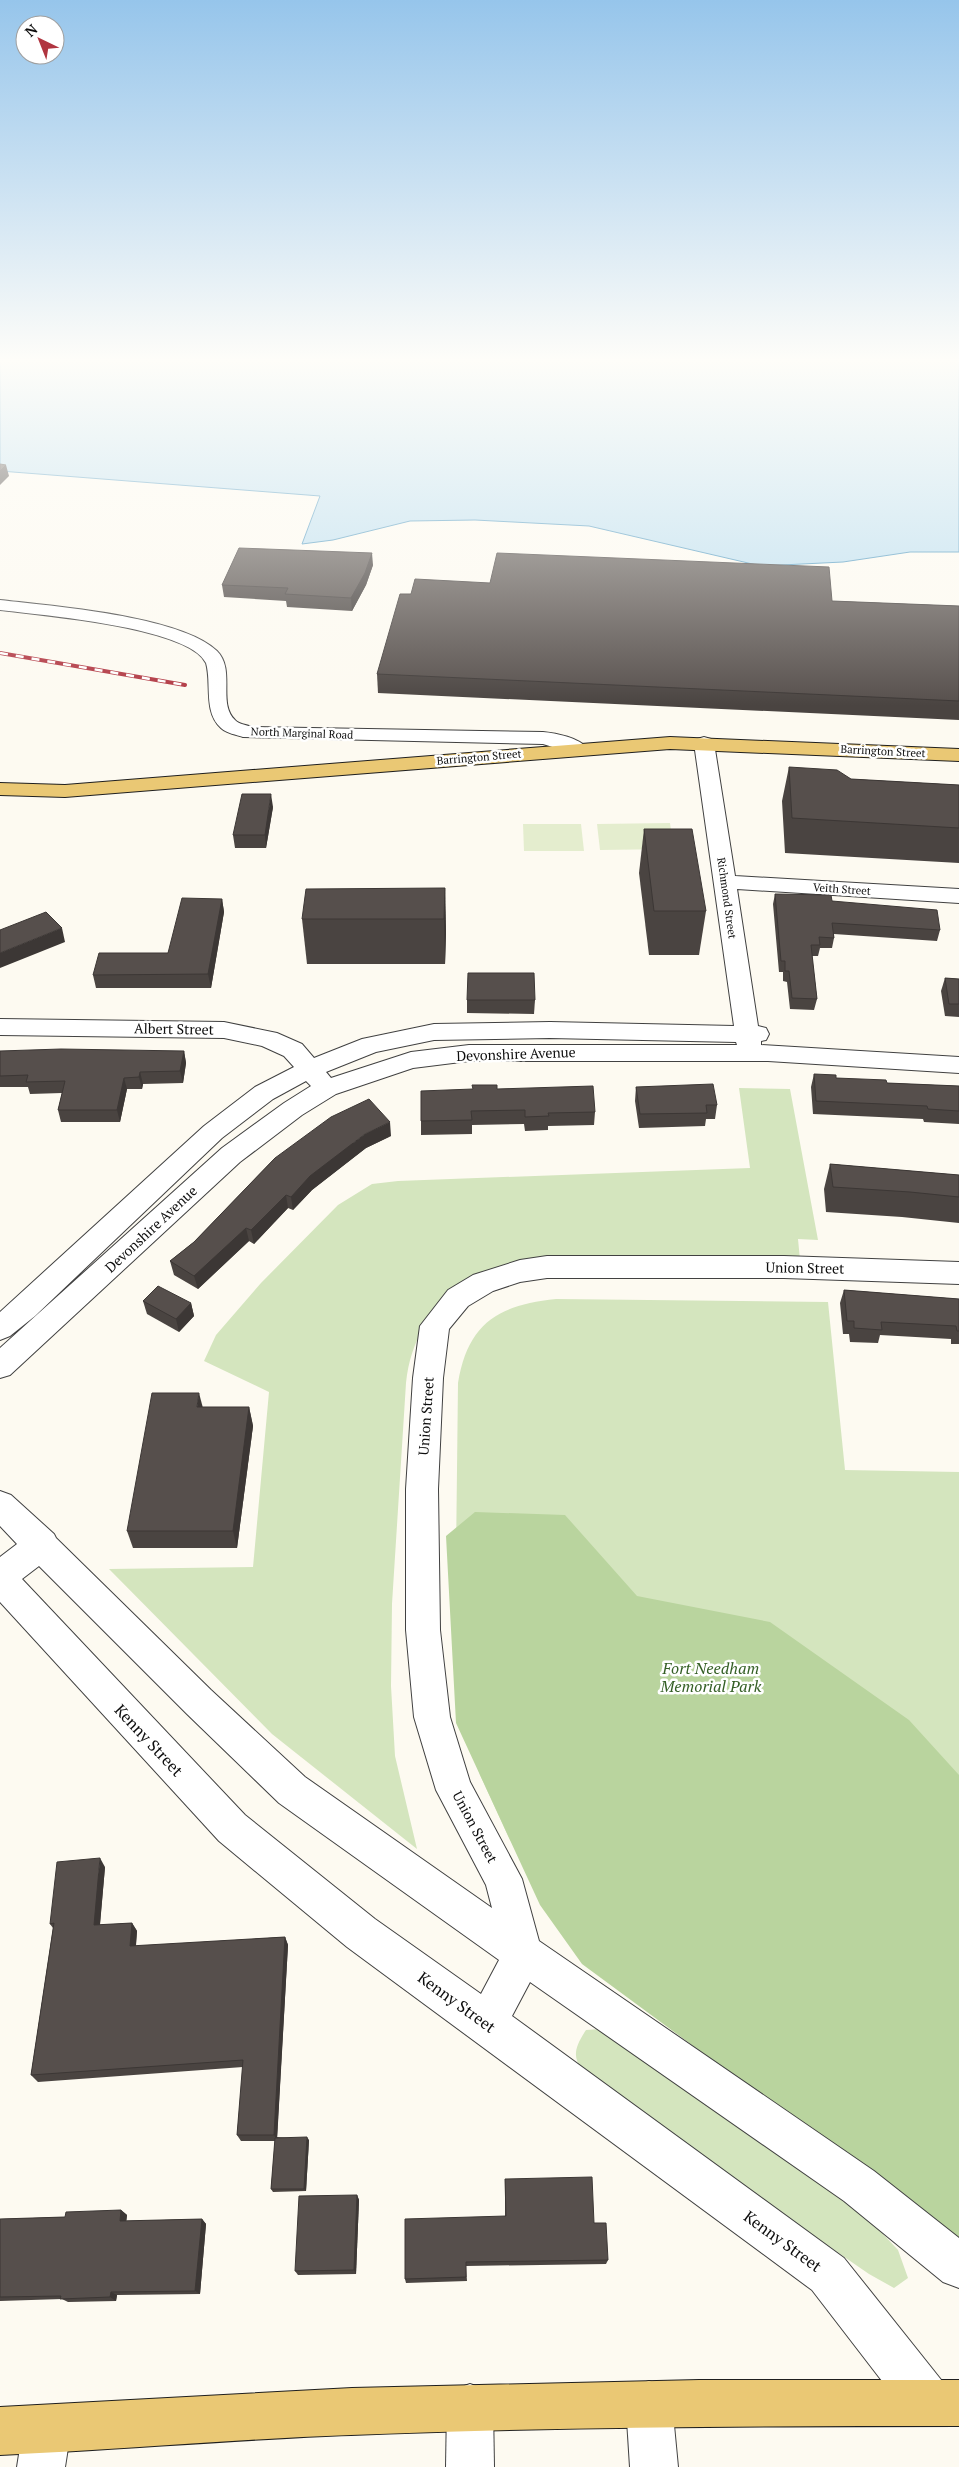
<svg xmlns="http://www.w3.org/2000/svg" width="959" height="2467" font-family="'PT Serif',serif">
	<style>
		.green { fill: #d4e5be }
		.forest { fill: #b9d49e }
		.pitch { fill: #e4edce }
		.water { fill: #bbdef0; stroke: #4995bf }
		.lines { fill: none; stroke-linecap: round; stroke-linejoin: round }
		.minor-casing { stroke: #414141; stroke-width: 2 }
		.major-casing { stroke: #1f1f1f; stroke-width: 2 }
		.minor { fill: #fff; fill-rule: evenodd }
		.major { fill: #eac874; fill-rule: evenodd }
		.rail-casing { stroke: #b03540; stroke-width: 4 }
		.rail { stroke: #fff; stroke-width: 2.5; stroke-dasharray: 8; stroke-linecap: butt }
		.wall { fill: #4a4441 }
		.shaded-wall { fill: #3c3735 }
		.building { fill: #564f4c; stroke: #3c3735 }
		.labels { text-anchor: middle; stroke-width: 5; stroke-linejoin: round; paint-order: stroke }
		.far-street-label { font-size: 11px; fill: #0e0e0e; stroke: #fff }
		.street-label { font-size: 14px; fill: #0e0e0e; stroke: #fff }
		.near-park-label { font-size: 16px; font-style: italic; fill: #345f25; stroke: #fff }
		.near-street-label { font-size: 16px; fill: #0e0e0e; stroke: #fff }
	</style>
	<rect width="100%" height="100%" fill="#fdfaf1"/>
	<!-- green -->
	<g class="green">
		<path d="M739,1088l51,1 28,151 -20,-1 2,21 -256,1 -120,65c-10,18 -16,36 -18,57l-14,221 -1,82 4,70 22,93 -145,-115 -163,-165 144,-2 16,-175 -65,-31 12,-26 45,-52 77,-78 34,-21 26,-3 352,-13z"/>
		<path d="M556,1299l272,3 17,168 114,2v751l-432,-356 -18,-29 -29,-63 -7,-22 -18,-110 3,-260c10,-60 40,-78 98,-84z"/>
		<path d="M601,2029l266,188 31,33 10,28 -14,10 -25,-14 -274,-189c-19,-22 -27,-28 -9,-55z"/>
	</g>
	<!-- forest -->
	<polygon class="forest" points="475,1512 565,1515 637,1596 770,1622 909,1720 959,1775 959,2242 582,1964 540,1905 456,1723 446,1536"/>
	<!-- pitch -->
	<g class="pitch">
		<polygon points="670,823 674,849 600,850 597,824"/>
		<polygon points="523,824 581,824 584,851 524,851"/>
	</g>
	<!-- water -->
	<polygon class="water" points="0,360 959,360 959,552 910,552 843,562 761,566 589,526 475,520 410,521 333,540 302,544 320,496 0,471"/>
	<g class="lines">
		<!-- minor casing -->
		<g class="minor-casing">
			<g id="minor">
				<path d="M0,600c52,6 181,16 217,51 19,19 0,52 18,69 3,4 12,5 17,7l291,5c13,1 37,6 45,17l-3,4 -7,2 -35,-11 -300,-7c-6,-2 -17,-4 -22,-9 -18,-16 -9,-45 -15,-65 -17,-36 -166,-48 -206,-53z"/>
				<path d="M704,737l7,2 3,4 21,133 224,13v14l-222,-14 21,137 8,2 3,6 -3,6 -5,1v4l198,12v16l-191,-12h-299l-56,7 -77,26 -34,21 -62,47 -230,213 -10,3v-30l222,-200 62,-45 27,-17 -5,-5 -33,18 -51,39 -187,178 -25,20 -10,4v-28l204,-186 51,-39 39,-20 -10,-11 -22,-10 -38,-8 -224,-3v-16l224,3 53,11 25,11 12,14 48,-19 72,-15 116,-2 184,4 -40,-283 3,-4zM550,1038l186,4 1,3h-268l-58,7 -80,26 -5,-6 50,-20 58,-12z"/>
				<path d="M547,1256h237l175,6v22l-175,-6h-237l-27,4 -27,9 -25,15 -19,23 -6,49 -5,111 2,141 10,87 20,65 52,97 17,62 335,230 85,67v50l-16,-6 -99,-81 -314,-219 -18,34 332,242 102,128 6,17 -6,17 -17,6 -17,-6 -100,-130 -465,-343 -128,-106 -219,-239v-45l17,-13 -17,-18v-35l11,4 43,39 2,4 155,152 94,87 187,131 -6,-23 -50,-95 -22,-73 -8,-87v-141l7,-111 7,-52 28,-36 25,-15 47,-15zM39,1566l148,148 92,89 220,157 -18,34 -106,-75 -130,-104 -223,-236z"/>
				<polygon points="649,2381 666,2387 672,2404 678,2467 630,2467 626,2404 632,2387"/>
				<polygon points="470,2384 487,2390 493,2407 494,2467 446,2467 447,2407 453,2390"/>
				<polygon points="47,2405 64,2412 71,2429 65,2467 17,2467 23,2429 30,2412"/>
			</g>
		</g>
		<!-- major casing -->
		<g class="major-casing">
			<g id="major">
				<polygon points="670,737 959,749 959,761 670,749 65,797 0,795 0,783 65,785"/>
				<path d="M699,2380h260v46c-203,0 -405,1 -608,9 -117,4 -234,15 -351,20v-48l352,-19z"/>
			</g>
		</g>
		<!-- minor -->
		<use href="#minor" class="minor"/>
		<!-- major -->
		<use href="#major" class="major"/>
		<!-- rail casing -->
		<g class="rail-casing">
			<polyline id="rail" points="0,653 185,685"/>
		</g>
		<!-- rail -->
		<use href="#rail" class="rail"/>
	</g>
	<!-- wall -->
	<g class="wall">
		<polygon points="373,565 366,585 352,611 287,607 286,601 224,597 222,585"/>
		<polygon points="832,601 959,606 959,720 378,693 377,674"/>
		<polygon points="789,767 851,779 959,785 959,863 785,853 782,801"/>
		<polygon points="273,807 266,848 235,848 233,835"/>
		<polygon points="644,829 706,911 699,955 649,955 639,873"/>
		<polygon points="445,888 446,933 445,964 307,964 302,919"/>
		<polygon points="775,894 832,901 940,930 937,941 834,934 834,938 832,948 820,948 818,956 812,956 817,999 814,1010 790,1009 787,982 783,981 783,972 779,972 773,904"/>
		<polygon points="222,899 224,912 211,988 96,988 93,975 168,953"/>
		<polygon points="945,978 959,979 959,1017 945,1016 941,991"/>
		<polygon points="467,1000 535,1000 534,1014 467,1013"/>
		<polygon points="0,1051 184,1051 186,1063 183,1083 143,1084 142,1089 127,1089 120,1122 61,1122 58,1110 62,1093 30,1094 28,1087 0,1087"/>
		<polygon points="814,1074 836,1078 887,1083 959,1086 959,1124 924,1122 923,1119 813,1114 811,1087"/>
		<polygon points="636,1087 717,1105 715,1119 706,1119 705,1126 639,1128 635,1101"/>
		<polygon points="497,1089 595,1112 594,1125 548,1126 548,1130 525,1131 524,1124 472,1125 472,1134 421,1135 421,1121"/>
		<polygon points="391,1136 366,1148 312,1190 293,1210 288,1208 254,1244 249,1241 198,1289 174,1275 170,1261 194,1242 275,1158"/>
		<polygon points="830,1164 959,1175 959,1223 902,1217 826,1212 824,1189"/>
		<polygon points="844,1290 959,1299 959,1344 951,1344 951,1339 880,1335 878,1343 850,1342 849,1334 843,1334 840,1303"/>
		<polygon points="143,1301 191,1303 194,1316 179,1332 147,1314"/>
		<polygon points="203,1407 249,1407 253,1426 237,1548 133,1548 127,1531"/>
		<polygon points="105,1867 100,1925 132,1923 137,1931 136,1946 285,1937 288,1945 277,2137 309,2140 306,2191 273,2192 271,2189 275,2141 241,2141 237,2135 243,2067 38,2082 31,2075 53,1928 50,1924"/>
		<polygon points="505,2179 594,2223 608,2260 606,2264 466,2266 467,2281 406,2283 405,2279 505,2216"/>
		<polygon points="357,2195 359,2200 356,2274 298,2275 295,2271"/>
		<polygon points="121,2210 127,2215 126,2221 202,2219 206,2224 200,2294 117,2295 116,2301 68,2302 62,2299 0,2301 0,2219 65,2217"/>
	</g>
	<!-- shaded-wall -->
	<g class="shaded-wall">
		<polygon points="6,465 9,476 0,485 0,471"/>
		<polygon points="372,553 373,565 366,585 352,611 351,598"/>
		<polygon points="271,794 273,807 266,848 265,835"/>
		<polygon points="445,888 446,933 445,964 444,919"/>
		<polygon points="222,899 224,912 211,988 208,974"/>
		<polygon points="62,928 65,942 0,968 0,953"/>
		<polygon points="184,1051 186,1063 183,1083 180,1071"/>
		<polygon points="140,1072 143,1084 142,1089 139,1077"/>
		<polygon points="124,1078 127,1089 120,1122 117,1110"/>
		<polygon points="390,1122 391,1136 366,1148 312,1190 293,1210 291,1197 310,1176 365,1134"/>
		<polygon points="286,1195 288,1208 254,1244 251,1230"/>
		<polygon points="246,1228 249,1241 198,1289 194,1276"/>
		<polygon points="191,1303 194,1316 179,1332 176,1319"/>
		<polygon points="199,1393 204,1412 197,1407"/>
		<polygon points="249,1407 253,1426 237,1548 233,1531"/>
		<polygon points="100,1858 105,1867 99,1934 94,1925"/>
		<polygon points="132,1923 137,1931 135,1954 130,1946"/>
		<polygon points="285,1937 288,1945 277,2141 274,2135"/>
		<polygon points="307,2137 309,2140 306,2191 304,2189"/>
		<polygon points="357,2195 359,2200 356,2274 354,2270"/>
		<polygon points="121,2210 127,2215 126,2225 120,2221"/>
		<polygon points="202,2219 206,2224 200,2294 195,2291"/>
		<polygon points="111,2292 117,2295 116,2301 110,2297"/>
	</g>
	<!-- building -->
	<g class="building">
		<polygon points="0,464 6,465 0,471"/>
		<polygon points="239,548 372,553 365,573 351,598 285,594 288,588 222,585"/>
		<polygon points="497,553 829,567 832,601 959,606 959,701 377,674 400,594 411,594 415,579 490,583"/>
		<polygon points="789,767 837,770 851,779 959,785 959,828 792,818"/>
		<polygon points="242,794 271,794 265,835 233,835"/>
		<polygon points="644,829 692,829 706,911 654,911"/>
		<polygon points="445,888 444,919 302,919 306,889"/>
		<polygon points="775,894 831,895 832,901 937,910 940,930 832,923 834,938 819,937 820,945 811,945 817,999 792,998 789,971 785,971 785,961 781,961"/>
		<polygon points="182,898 222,899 208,974 93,975 99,953 168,953"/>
		<polygon points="46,912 62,928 0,953 0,930"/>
		<polygon points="468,973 534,973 535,1000 467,1000"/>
		<polygon points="945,978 959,979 959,1004 949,1004"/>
		<polygon points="61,1049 184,1051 180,1071 140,1072 139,1077 124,1078 117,1110 58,1110 65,1081 26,1082 28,1075 0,1076 0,1051"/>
		<polygon points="814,1074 836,1075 836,1078 886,1080 887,1083 959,1086 959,1111 928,1109 927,1106 816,1101"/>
		<polygon points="713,1084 717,1105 706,1105 707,1113 640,1114 636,1087"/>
		<polygon points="472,1085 497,1085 497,1089 593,1086 595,1112 548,1113 549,1116 525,1117 525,1110 471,1111 472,1120 421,1121 421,1091 473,1089"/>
		<polygon points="369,1099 390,1122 365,1134 310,1176 291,1197 286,1195 251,1230 246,1228 194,1276 170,1261 194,1242 275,1158 331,1117"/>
		<polygon points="830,1164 959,1175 959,1197 910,1192 833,1187"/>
		<polygon points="158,1286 191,1303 176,1319 143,1301"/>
		<polygon points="844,1290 959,1299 959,1331 957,1331 956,1326 881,1322 882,1330 854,1328 854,1321 847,1321"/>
		<polygon points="152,1393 199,1393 197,1407 249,1407 233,1531 127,1531"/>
		<polygon points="100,1858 94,1925 132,1923 130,1946 285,1937 274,2135 237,2135 243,2060 31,2075 54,1923 50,1924 57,1862"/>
		<polygon points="307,2137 304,2189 271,2189 275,2138"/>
		<polygon points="592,2177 594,2223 606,2223 608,2260 466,2262 466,2277 405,2279 405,2219 506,2216 505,2179"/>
		<polygon points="357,2195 354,2270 295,2271 299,2196"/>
		<polygon points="121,2210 120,2221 202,2219 195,2291 111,2292 110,2297 60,2299 61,2296 0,2297 0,2219 65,2217 66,2212"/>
	</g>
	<!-- sky -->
	<linearGradient id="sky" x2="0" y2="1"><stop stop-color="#96c5eb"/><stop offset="0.51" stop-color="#fefdf9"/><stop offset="1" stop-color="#fefdf9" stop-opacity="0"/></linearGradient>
	<rect width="959" height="706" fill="url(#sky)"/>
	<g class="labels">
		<!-- far-street labels -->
		<g class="far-street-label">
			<text transform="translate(302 733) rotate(2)" y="4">North Marginal Road</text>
			<text transform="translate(883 751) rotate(3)" y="4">Barrington Street</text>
			<text transform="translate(479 757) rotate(-5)" y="4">Barrington Street</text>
			<text transform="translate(842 889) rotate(4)" y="4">Veith Street</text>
			<text transform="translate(727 898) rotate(82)" y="4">Richmond Street</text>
		</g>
		<!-- street labels -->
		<g class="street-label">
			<text transform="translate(174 1029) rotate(1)" y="5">Albert Street</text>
			<text transform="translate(516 1054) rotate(-2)" y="5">Devonshire Avenue</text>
			<text transform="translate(151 1229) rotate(-43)" y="5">Devonshire Avenue</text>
			<text transform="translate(805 1268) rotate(1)" y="5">Union Street</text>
			<text transform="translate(426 1416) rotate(-86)" y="5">Union Street</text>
			<text transform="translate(475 1827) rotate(62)" y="5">Union Street</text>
		</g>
		<!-- near-park labels -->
		<g class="near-park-label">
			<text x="711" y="1674">Fort Needham<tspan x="711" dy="18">Memorial Park</tspan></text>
		</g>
		<!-- near-street labels -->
		<g class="near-street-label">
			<text transform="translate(149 1740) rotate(47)" y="6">Kenny Street</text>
			<text transform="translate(457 2002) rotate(36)" y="6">Kenny Street</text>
			<text transform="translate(783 2241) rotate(36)" y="6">Kenny Street</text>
		</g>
	</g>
	<!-- north arrow -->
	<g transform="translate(40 40) rotate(317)"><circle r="24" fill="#ffffff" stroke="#9f9f9f"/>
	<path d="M0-4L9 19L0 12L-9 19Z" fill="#b03540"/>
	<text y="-8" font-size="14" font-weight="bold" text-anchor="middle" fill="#0e0e0e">N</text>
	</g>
</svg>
